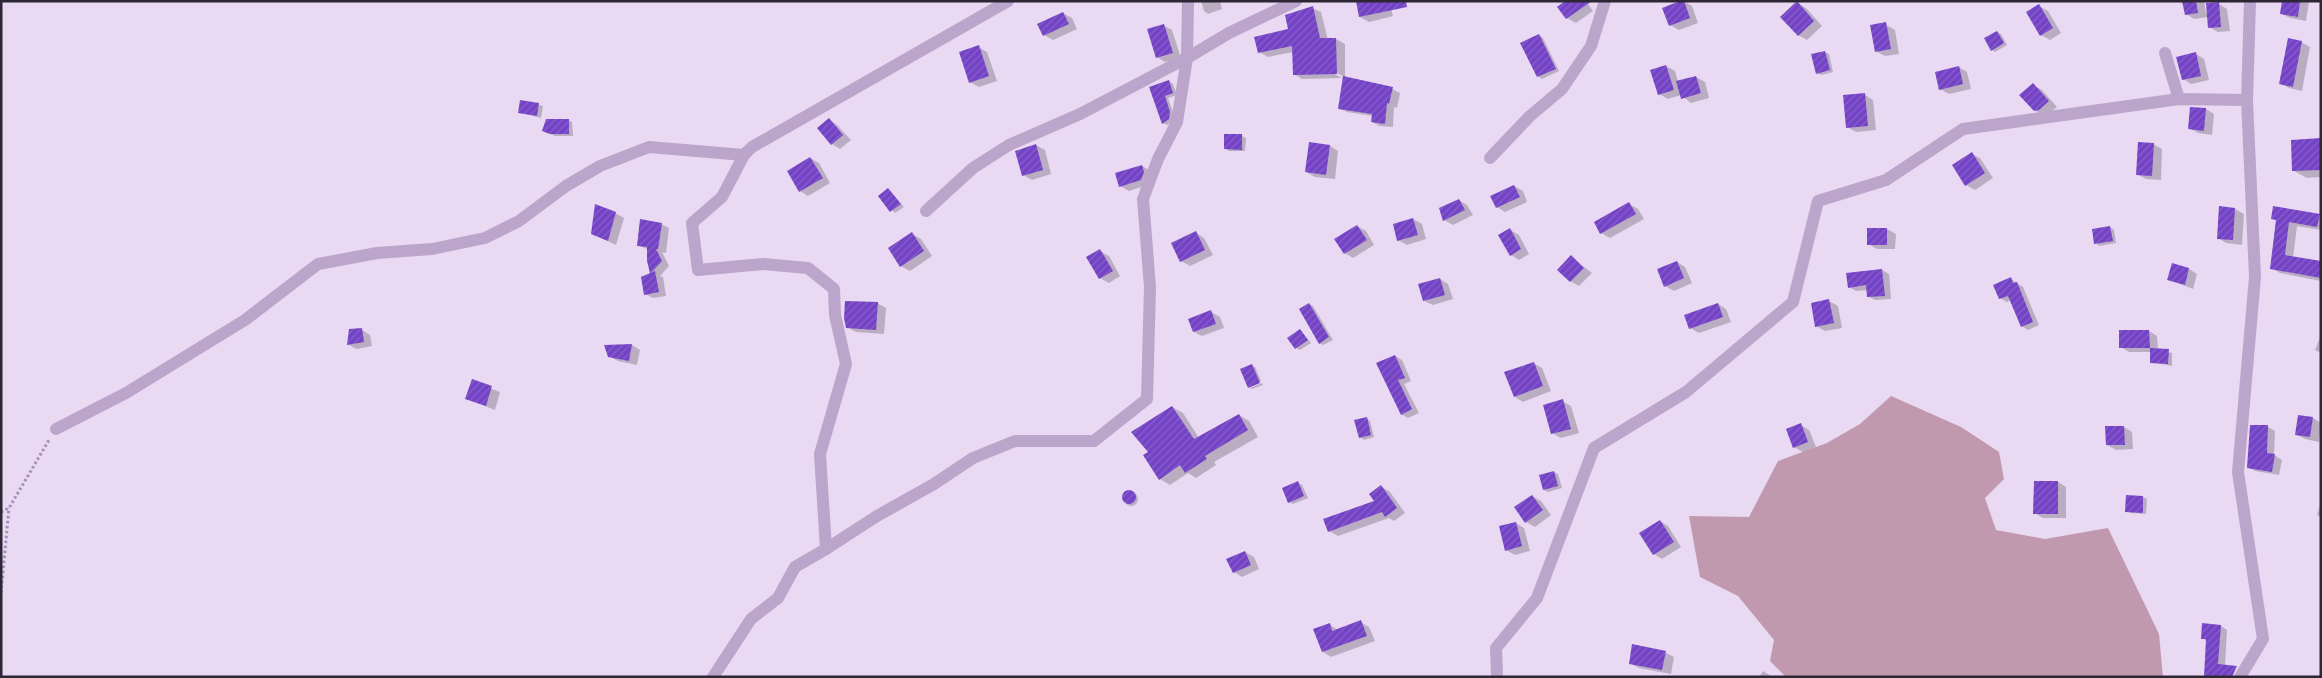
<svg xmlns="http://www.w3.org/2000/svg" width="2322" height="678" font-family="Rubik,sans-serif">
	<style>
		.grass { fill: #c199ae }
		.shadow { fill: #0003 }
		.building { fill: url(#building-hatch) }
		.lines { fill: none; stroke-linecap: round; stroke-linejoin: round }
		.path { stroke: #a590b5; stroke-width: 3; stroke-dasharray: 2.5 2.5; stroke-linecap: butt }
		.street { stroke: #bba5ca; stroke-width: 12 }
	</style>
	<defs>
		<pattern id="building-hatch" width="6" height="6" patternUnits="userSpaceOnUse" patternTransform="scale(1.25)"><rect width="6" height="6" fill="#7442c7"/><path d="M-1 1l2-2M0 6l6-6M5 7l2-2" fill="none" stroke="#8761c6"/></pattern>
	</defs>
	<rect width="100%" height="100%" fill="#e9d9f2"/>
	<!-- grass -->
	<polygon class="grass" points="1891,396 1961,427 1999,452 2004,479 1985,498 1996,530 2045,539 2108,528 2159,634 2163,677 1786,677 1770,661 1774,640 1738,596 1700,577 1689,516 1749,517 1778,461 1827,443 1860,424"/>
	<!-- shadow -->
	<g class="shadow">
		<polygon points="1201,1 1220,1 1222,9 1208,14 1204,11"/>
		<polygon points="1389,1 1393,16 1369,22 1360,17"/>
		<polygon points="1586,1 1593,11 1576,23 1567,18 1559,7"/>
		<polygon points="1683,1 1692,6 1698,23 1679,30 1670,25"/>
		<polygon points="2184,1 2204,1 2206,13 2219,4 2227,9 2230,31 2218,32 2209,27 2208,17 2194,19 2186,14"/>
		<polygon points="2284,1 2309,1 2306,21 2290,18 2282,14"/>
		<polygon points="1797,3 1806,8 1822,26 1807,40 1798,35"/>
		<polygon points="2039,6 2048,11 2061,33 2050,40 2041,35"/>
		<polygon points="1312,8 1321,12 1328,40 1336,39 1345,44 1345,78 1392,89 1400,93 1397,108 1394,107 1393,127 1380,126 1372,122 1373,116 1347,112 1340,108 1344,77 1332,70 1331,72 1342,78 1302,79 1294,74 1293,52 1268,57 1259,52 1290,30"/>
		<polygon points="1063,13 1072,18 1077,29 1053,40 1044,35"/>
		<polygon points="1163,25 1172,30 1181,58 1165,62 1157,57"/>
		<polygon points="1886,25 1895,30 1899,54 1885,56 1877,52"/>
		<polygon points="1997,32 2001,34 2007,45 1995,52 1992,50"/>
		<polygon points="1539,35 1543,38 1559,71 1542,79 1538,76"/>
		<polygon points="2301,42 2310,47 2302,91 2289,88 2280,83"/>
		<polygon points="978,47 987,52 997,81 979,87 970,82"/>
		<polygon points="1825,52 1829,54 1833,72 1821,75 1817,73"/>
		<polygon points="2196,54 2204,59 2209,80 2191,84 2183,79"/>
		<polygon points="1666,66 1675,71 1678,82 1696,77 1705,82 1709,98 1691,103 1681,95 1668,99 1659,94"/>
		<polygon points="1959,67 1967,72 1971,89 1949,94 1940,89"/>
		<polygon points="1169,81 1173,84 1177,95 1168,98 1174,115 1173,121 1167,125 1163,123 1150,88"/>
		<polygon points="2033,85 2042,90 2057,107 2048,114 2043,115 2034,110"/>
		<polygon points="1865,95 1873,100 1876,130 1856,132 1847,127"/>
		<polygon points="521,101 543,106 541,118 519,112"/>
		<polygon points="2191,109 2206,109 2214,114 2212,135 2198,133 2189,128"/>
		<polygon points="568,120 572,122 573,136 555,136 543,131"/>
		<polygon points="829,120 837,125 851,140 840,149 832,144"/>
		<polygon points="1242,136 1246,138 1245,151 1229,151 1225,148"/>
		<polygon points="2321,139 2321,177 2307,178 2294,171"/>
		<polygon points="2153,144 2162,149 2161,180 2146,179 2137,174"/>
		<polygon points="1036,145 1045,150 1051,174 1032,180 1023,175"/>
		<polygon points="1330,146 1338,151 1335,179 1315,177 1306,172"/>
		<polygon points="1972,154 1980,158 1993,178 1975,190 1966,185"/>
		<polygon points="810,158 819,163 830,183 808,196 800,191"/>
		<polygon points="1142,166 1151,171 1150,184 1129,191 1120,186"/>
		<polygon points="1514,186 1523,191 1527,202 1505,212 1497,207"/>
		<polygon points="888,189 904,207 895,213 879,196"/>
		<polygon points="1459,200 1467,205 1473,215 1453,225 1444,220"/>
		<polygon points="1629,204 1638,209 1644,219 1610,238 1601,233"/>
		<polygon points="2220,208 2235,209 2244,214 2242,245 2226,243 2218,238"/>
		<polygon points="615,213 624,218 616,245 601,238"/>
		<polygon points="2319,215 2321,230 2297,226 2293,258 2321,262 2321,281 2280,273 2272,268 2277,221 2272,218"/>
		<polygon points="1413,219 1422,224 1426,239 1407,245 1398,240"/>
		<polygon points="661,224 669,228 666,253 662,252 669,266 660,276 663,277 666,296 653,298 645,294 652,274 648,260 649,250 638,245"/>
		<polygon points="1357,226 1366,231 1374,245 1353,258 1345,253"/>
		<polygon points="2110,227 2114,230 2116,243 2099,246 2096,243"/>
		<polygon points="1887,229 1896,234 1895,249 1877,249 1868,244"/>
		<polygon points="1510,230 1519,235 1529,254 1519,260 1511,255"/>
		<polygon points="1196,233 1204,238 1213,255 1190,266 1181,261"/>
		<polygon points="912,234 921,239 932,256 910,271 901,266"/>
		<polygon points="1100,251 1109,256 1120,276 1109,283 1100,278"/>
		<polygon points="1571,257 1592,273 1579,286 1570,281"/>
		<polygon points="1677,262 1685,267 1692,283 1674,291 1665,286"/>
		<polygon points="2189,269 2197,274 2193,289 2168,279"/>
		<polygon points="1882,270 1889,274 1891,299 1875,300 1869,297 1868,290 1856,291 1849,287"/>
		<polygon points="1440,279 1448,284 1453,299 1433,305 1424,301"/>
		<polygon points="2011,279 2023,287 2039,325 2028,330 2022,326 2011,300 2007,302 2000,298"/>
		<polygon points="1829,301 1838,306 1842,328 1825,331 1816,326"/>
		<polygon points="877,303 886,308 884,334 856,332 847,327"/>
		<polygon points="1309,304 1313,306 1333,340 1323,345 1319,343"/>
		<polygon points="1718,304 1726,309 1731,322 1699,333 1690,328"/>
		<polygon points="1211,312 1220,317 1224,328 1202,336 1194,332"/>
		<polygon points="362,330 370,335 372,346 357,349 349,345"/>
		<polygon points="1300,330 1311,343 1300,350 1296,348"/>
		<polygon points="2149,331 2157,336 2158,350 2172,353 2172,366 2151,362 2151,352 2129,352 2121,347"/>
		<polygon points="2321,335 2321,353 2315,350"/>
		<polygon points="632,345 640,350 637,365 618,361 609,356 606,346"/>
		<polygon points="1395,356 1402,360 1411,381 1404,384 1419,413 1408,418 1401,414"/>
		<polygon points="1533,363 1542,368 1551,391 1523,402 1515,397"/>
		<polygon points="1251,365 1255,367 1261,381 1249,387"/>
		<polygon points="472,381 500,392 495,410 467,399"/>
		<polygon points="1262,383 1263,385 1252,389 1250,388"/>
		<polygon points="1562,401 1571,406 1579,433 1561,438 1552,433"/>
		<polygon points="1172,407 1183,413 1199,438 1239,415 1249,421 1258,437 1214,462 1216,465 1196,478 1188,473 1170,485 1160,479 1149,452"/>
		<polygon points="2299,417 2313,418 2321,423 2319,442 2305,439 2296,434"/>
		<polygon points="1367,419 1370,421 1374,437 1364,440 1360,437"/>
		<polygon points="1801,425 1809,430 1816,447 1803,452 1794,447"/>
		<polygon points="2124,427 2132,432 2133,449 2116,450 2107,445"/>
		<polygon points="2268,427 2275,431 2274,455 2282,460 2279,475 2255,471 2248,467"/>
		<polygon points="1554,472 1558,474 1562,488 1548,492 1544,490"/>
		<polygon points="2058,482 2066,487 2066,518 2043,518 2034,513"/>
		<polygon points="1298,483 1302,485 1308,498 1293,504 1289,502"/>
		<polygon points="1382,487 1390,492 1405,513 1394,521 1389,518 1338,536 1329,531 1376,501"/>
		<circle cx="1131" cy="499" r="7"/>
		<polygon points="1532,496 1541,501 1551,515 1535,527 1526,522"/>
		<polygon points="2127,496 2143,497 2147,499 2146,514 2131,513 2127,511"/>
		<polygon points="2321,502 2321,517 2317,515"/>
		<polygon points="1660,521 1668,526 1681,547 1662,559 1654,554"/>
		<polygon points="1516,523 1524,528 1530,551 1515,555 1506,550"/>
		<polygon points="1245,552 1254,557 1259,569 1242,577 1234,572"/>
		<polygon points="1360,622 1369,627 1375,641 1331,657 1323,652 1330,625 1338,630"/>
		<polygon points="2203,625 2221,626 2227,630 2225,666 2205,677 2207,641 2202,638"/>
		<polygon points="1633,646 1666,653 1674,657 1671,674 1639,668 1630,663"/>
		<polygon points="1763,671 1771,676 1772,677 1759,677"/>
	</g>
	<!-- building -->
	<g class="building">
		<polygon points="1356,1 1406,1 1407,7 1359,17"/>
		<polygon points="1565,1 1592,1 1566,19 1557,7"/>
		<polygon points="1680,1 1684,1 1690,18 1669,26 1662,8"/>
		<polygon points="1797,1 1814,21 1798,36 1780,17"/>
		<polygon points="2182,1 2196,1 2198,13 2185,15"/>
		<polygon points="2282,1 2300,1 2298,17 2280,14"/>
		<polygon points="2219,2 2221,27 2208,28 2206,3"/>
		<polygon points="2039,4 2053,28 2040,36 2026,12"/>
		<polygon points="1313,6 1320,38 1336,38 1337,74 1293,75 1292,46 1258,53 1254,37 1288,29 1285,15"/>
		<polygon points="1063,12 1069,24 1043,36 1037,24"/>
		<polygon points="1886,22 1891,49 1875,52 1870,25"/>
		<polygon points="1164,24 1173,53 1156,58 1147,29"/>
		<polygon points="1997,31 2004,43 1991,51 1984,38"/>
		<polygon points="1539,34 1556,69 1537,77 1520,43"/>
		<polygon points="2288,38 2302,41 2293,87 2279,84"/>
		<polygon points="979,45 989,76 969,83 959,52"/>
		<polygon points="1825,51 1830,70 1816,74 1811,54"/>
		<polygon points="2196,52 2201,76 2182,80 2176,57"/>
		<polygon points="1666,65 1674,90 1658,95 1650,70"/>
		<polygon points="1959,66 1963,84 1939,90 1935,72"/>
		<polygon points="1343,76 1393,87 1389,104 1387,103 1385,124 1371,122 1372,114 1338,109"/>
		<polygon points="1696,76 1701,93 1681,99 1676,81"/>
		<polygon points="1169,80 1173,93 1165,96 1170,112 1169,119 1162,124 1149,87"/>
		<polygon points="2033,83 2049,101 2039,110 2034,111 2019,95"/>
		<polygon points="1865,93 1868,126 1846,128 1843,95"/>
		<polygon points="520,100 539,103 537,116 518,113"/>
		<polygon points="2190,107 2206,108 2204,131 2188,129"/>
		<polygon points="829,118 843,135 831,145 817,128"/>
		<polygon points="546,119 569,119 569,134 550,134 542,131"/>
		<polygon points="1224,134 1242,134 1242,150 1224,149"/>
		<polygon points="2321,138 2321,170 2292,171 2291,140"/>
		<polygon points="1309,142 1330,145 1326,175 1305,172"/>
		<polygon points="2138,142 2154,143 2152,176 2136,175"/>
		<polygon points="1036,144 1043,170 1022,176 1015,151"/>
		<polygon points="1972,152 1985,173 1965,186 1952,165"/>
		<polygon points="810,157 823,178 799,192 787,171"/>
		<polygon points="1142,165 1144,172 1141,180 1119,187 1115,173"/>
		<polygon points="1514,185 1520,197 1496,208 1490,196"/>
		<polygon points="888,188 901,204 890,212 878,196"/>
		<polygon points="1459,199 1465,210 1443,221 1439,208"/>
		<polygon points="1629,202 1636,214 1600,234 1594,222"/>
		<polygon points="595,204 616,212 608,241 591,234"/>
		<polygon points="2219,206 2235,208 2233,240 2217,239"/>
		<polygon points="2273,206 2320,214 2317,227 2289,222 2285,255 2321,261 2321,278 2270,269 2276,220 2271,219"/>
		<polygon points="1413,218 1418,235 1397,241 1393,224"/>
		<polygon points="640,219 662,223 658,249 656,249 662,261 651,273 655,271 659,292 644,295 641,277 650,273 647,261 647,247 637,246"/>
		<polygon points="1357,225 1367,240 1344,254 1334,239"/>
		<polygon points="2110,226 2113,241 2094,244 2092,229"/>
		<polygon points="1510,228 1521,249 1510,256 1498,235"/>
		<rect x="1867" y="228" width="20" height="17"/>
		<polygon points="1196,231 1205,250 1180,262 1171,243"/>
		<polygon points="912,232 924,251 900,267 888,248"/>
		<polygon points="1100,249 1113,271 1099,279 1086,257"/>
		<polygon points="1571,255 1584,268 1570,282 1557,270"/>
		<polygon points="1677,261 1684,278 1664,287 1657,269"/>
		<polygon points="2172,263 2189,268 2185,285 2167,280"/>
		<polygon points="1882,269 1885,296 1867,297 1866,285 1848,288 1846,273"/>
		<polygon points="2011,277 2013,283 2017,282 2033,322 2021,327 2008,296 1999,299 1993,285"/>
		<polygon points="1440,278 1445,295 1423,301 1418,284"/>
		<polygon points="1829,299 1834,323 1815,327 1811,303"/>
		<polygon points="845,301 878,302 876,330 846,328 844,318"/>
		<polygon points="1309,303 1329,337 1319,344 1299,309"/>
		<polygon points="1718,303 1723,317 1689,329 1684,315"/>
		<polygon points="1211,310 1216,324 1193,332 1188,319"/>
		<polygon points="362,328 364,342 347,345 349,329"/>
		<polygon points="1300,329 1308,340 1295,349 1287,338"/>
		<polygon points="2119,330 2149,330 2150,348 2119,348"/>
		<polygon points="632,344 629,361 608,357 604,345"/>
		<polygon points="2150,348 2169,349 2168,364 2150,363"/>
		<polygon points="1395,355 1405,378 1398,380 1412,409 1401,415 1376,363"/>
		<polygon points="1534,362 1543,386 1514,397 1504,372"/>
		<polygon points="1252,364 1260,383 1248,388 1240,369"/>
		<polygon points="472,379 492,386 486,406 465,399"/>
		<polygon points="1563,399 1571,429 1551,434 1543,405"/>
		<polygon points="1172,406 1194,439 1239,414 1248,430 1205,456 1207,459 1185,473 1180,465 1159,480 1143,455 1148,452 1131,432"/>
		<polygon points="2298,415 2313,417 2310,437 2295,435"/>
		<polygon points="1367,417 1371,435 1359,438 1354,420"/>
		<polygon points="1801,423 1808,442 1793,448 1786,429"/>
		<polygon points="2250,425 2268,425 2267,453 2275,454 2272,472 2247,468"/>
		<polygon points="2105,426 2124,426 2125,445 2106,445"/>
		<polygon points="1554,471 1558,486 1543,490 1539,475"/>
		<polygon points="1298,481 1304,496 1288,503 1282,488"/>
		<polygon points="2034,481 2058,481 2058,514 2033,514"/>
		<polygon points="1381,485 1397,508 1385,517 1382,512 1328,532 1323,519 1374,501 1369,494"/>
		<circle cx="1129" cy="497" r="7"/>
		<polygon points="1532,495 1543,510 1525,523 1514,507"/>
		<polygon points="2126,495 2143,496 2143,513 2125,512"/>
		<polygon points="1660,520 1674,542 1653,555 1639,533"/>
		<polygon points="1516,522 1522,546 1505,551 1499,526"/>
		<polygon points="1245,551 1251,565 1233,573 1226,559"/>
		<polygon points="1361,620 1367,636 1322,652 1313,629 1330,623 1332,631"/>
		<polygon points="2202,623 2221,625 2218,664 2237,666 2232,677 2204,677 2206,639 2201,639"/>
		<polygon points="1632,644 1666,651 1662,670 1629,664"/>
	</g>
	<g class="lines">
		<!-- path -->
		<g class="path">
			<polyline points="1,512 9,508 49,440"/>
			<polyline points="1,593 9,508"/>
		</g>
		<!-- street -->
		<g class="street">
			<polyline points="2165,53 2179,99"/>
			<polyline points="1490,158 1530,116 1562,89 1591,46 1605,1"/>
			<polyline points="926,211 973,168 1009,145 1080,114 1187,58 1229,33 1296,1"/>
			<polyline points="56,429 126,393 245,320 318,264 377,253 432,249 485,238 519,221 566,186 600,166 649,147 744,155 752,147 1008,1"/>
			<polyline points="826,549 877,516 934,484 973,458 1015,441 1094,441 1147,399 1150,287 1143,199 1158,159 1177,122 1187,58 1188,1"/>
			<polyline points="713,677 751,619 778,598 795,567 826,549 820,454 846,364 835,315 834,289 808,268 763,264 698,270 692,223 722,197 744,155"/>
			<polyline points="1497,677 1496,648 1537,598 1594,448 1686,392 1793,302 1818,201 1886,180 1963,129 2179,99 2247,100"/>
			<polyline points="2240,677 2263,639 2238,472 2255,277 2247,100 2250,1"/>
		</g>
	</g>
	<!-- border -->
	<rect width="2322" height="678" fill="none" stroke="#2d2735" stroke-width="5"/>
</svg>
